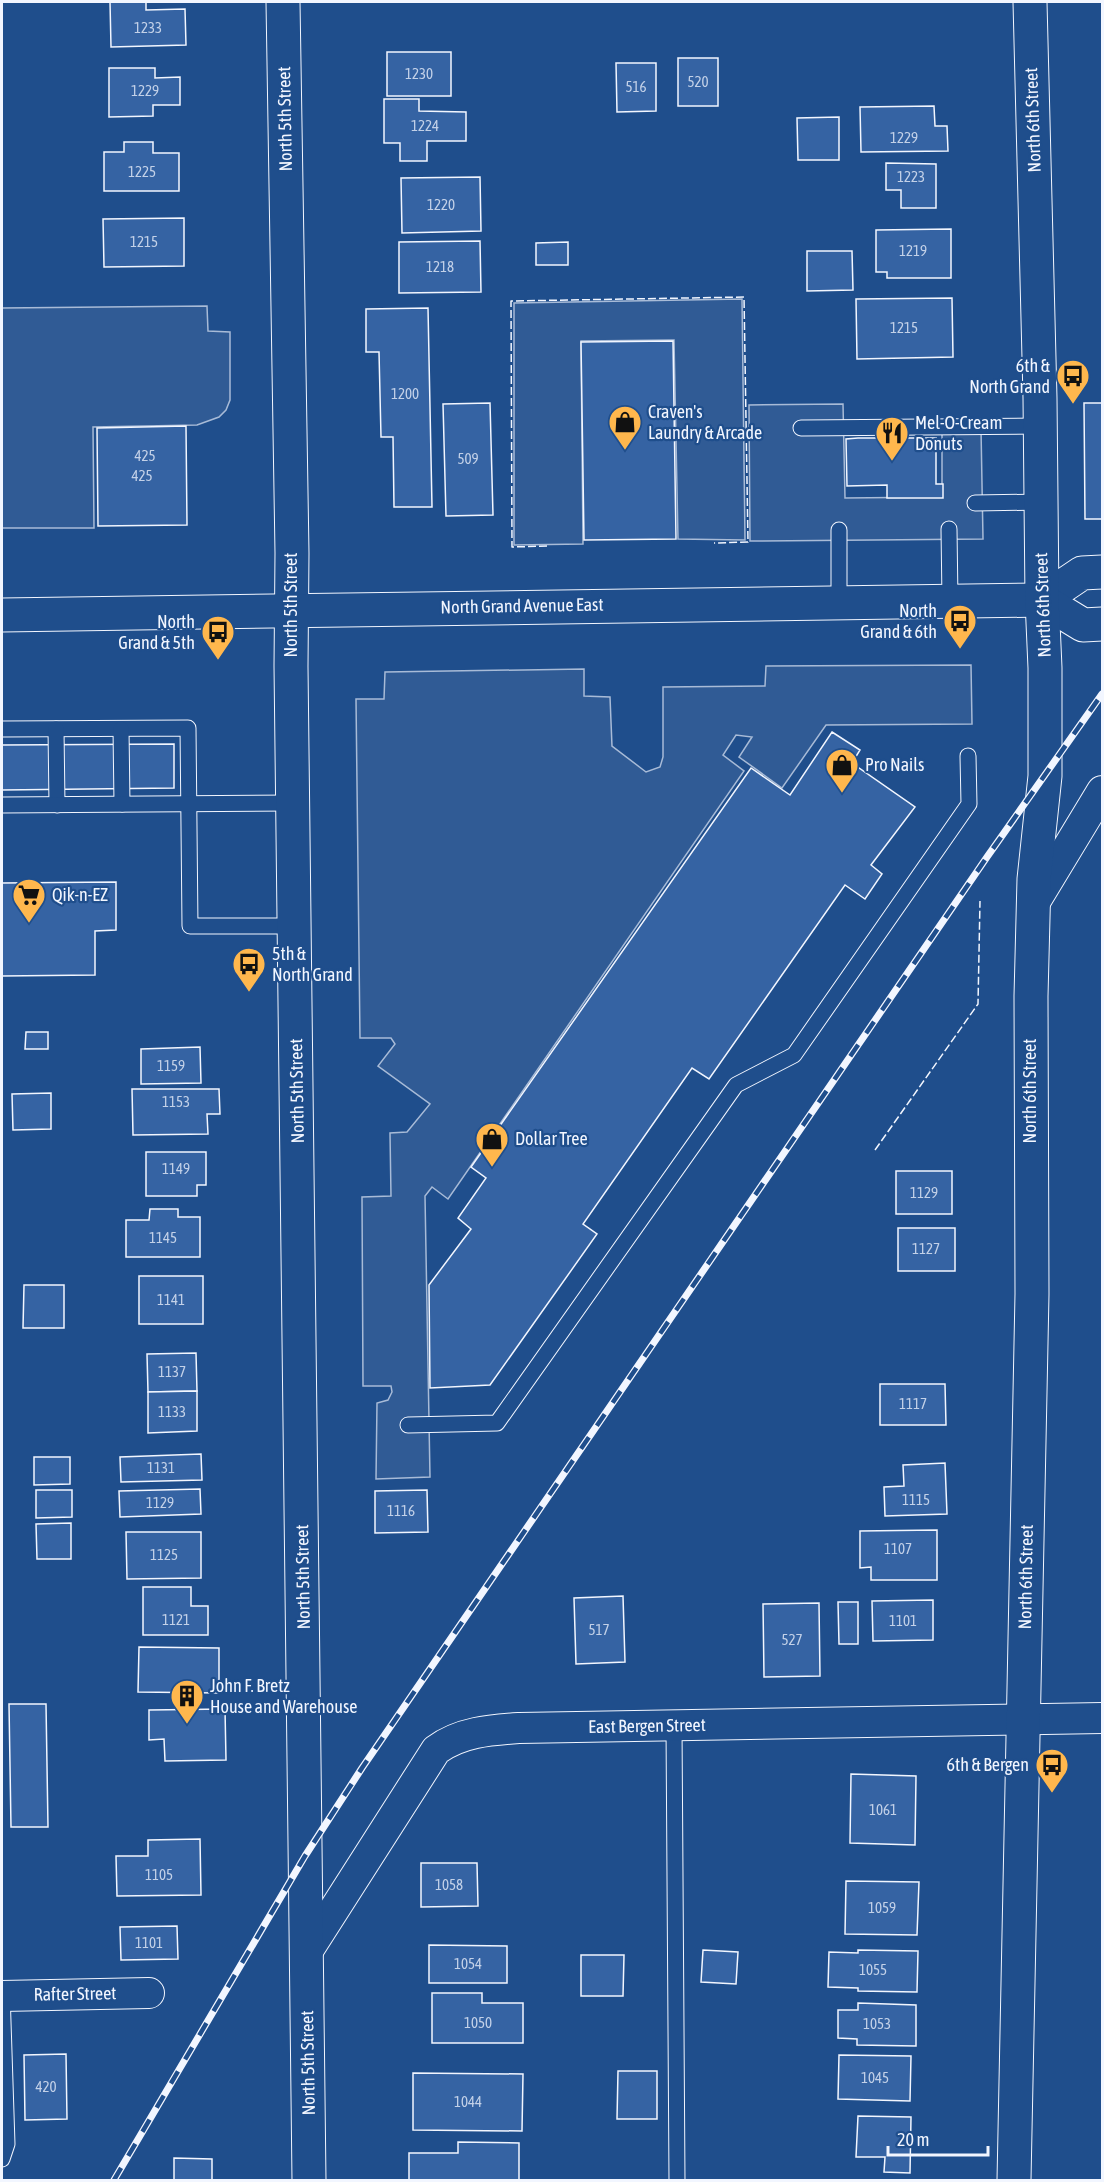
<svg xmlns="http://www.w3.org/2000/svg" width="1104" height="2182" font-family="'Asap Condensed',sans-serif">
	<style>
		.parking { fill: #305b95; stroke: #a8bbd7; stroke-width: 1.5 }
		.building { fill: #3563a3; stroke: #f2f6ff; stroke-width: 1.5 }
		.lines { fill: none; stroke-linecap: round; stroke-linejoin: round }
		.lane-casing { stroke: #f2f6ff; stroke-width: 17 }
		.street-casing { stroke: #f2f6ff; stroke-width: 32 }
		.secondary-casing { stroke: #f2f6ff; stroke-width: 35 }
		.lane { stroke: #1f4e8c; stroke-width: 15 }
		.street { stroke: #1f4e8c; stroke-width: 30 }
		.secondary { stroke: #1f4e8c; stroke-width: 33 }
		.rail-casing { stroke: #f2f6ff; stroke-width: 7 }
		.rail { stroke: #1f4e8c; stroke-width: 4.5; stroke-dasharray: 14; stroke-linecap: butt }
		.fence { stroke: #f2f6ff; stroke-width: 1.5; stroke-dasharray: 8 3; stroke-linecap: butt }
		.labels { text-anchor: middle; stroke-width: 4.5; stroke-linejoin: round; paint-order: stroke }
		.number-label { font-size: 15px; fill: #c3d1e8 }
		.street-label { font-size: 18px; fill: #f2f6ff; stroke: #1f4e8c }
		.poi-label { font-size: 18px; fill: #f2f6ff; stroke: #1f4e8c; text-anchor: start }
	</style>
	<rect width="100%" height="100%" fill="#1f4e8c"/>
	<!-- parking -->
	<g class="parking">
		<polygon points="742,299 745,540 678,539 674,340 581,341 583,544 514,545 514,303"/>
		<polygon points="207,306 208,331 230,332 230,400 226,410 219,417 197,425 93,427 94,528 2,528 2,308"/>
		<polygon points="843,404 845,498 942,497 942,429 981,429 983,539 750,541 749,405"/>
		<polygon points="971,665 972,724 826,725 782,788 739,757 752,737 736,735 723,755 744,771 448,1199 432,1187 425,1196 430,1477 376,1479 377,1403 388,1400 392,1392 391,1386 363,1386 362,1197 391,1196 390,1133 407,1132 430,1104 378,1066 395,1044 391,1038 360,1038 356,699 384,699 385,672 584,669 584,696 610,697 612,746 646,772 660,767 663,757 663,687 765,686 766,666"/>
	</g>
	<!-- building -->
	<g class="building">
		<polygon points="110,2 146,2 146,10 185,9 186,45 111,47"/>
		<rect x="387" y="52" width="64" height="44"/>
		<rect x="678" y="58" width="40" height="48"/>
		<polygon points="616,63 656,63 656,111 617,112"/>
		<polygon points="109,68 155,68 155,78 180,77 180,105 153,105 153,116 109,117"/>
		<polygon points="384,99 419,99 419,111 466,112 466,141 427,141 427,161 400,161 400,143 384,143"/>
		<polygon points="934,106 935,126 947,126 948,151 861,152 860,107"/>
		<polygon points="839,117 839,160 798,160 797,118"/>
		<polygon points="124,142 153,142 153,153 179,153 179,191 104,191 104,152 124,152"/>
		<polygon points="886,163 936,164 936,208 901,208 901,190 886,190"/>
		<polygon points="480,177 481,231 402,233 401,178"/>
		<polygon points="184,218 184,266 104,267 103,219"/>
		<polygon points="951,229 951,278 887,278 887,272 876,272 876,230"/>
		<polygon points="480,241 481,292 399,293 399,242"/>
		<polygon points="568,242 568,265 536,265 536,243"/>
		<polygon points="807,251 852,251 853,290 807,291"/>
		<polygon points="952,298 953,357 857,359 856,299"/>
		<polygon points="428,308 432,507 394,507 393,437 381,437 379,352 366,352 366,309"/>
		<polygon points="673,341 676,539 584,540 581,342"/>
		<polygon points="490,403 493,515 446,516 443,404"/>
		<polygon points="1084,403 1102,403 1102,519 1085,519"/>
		<polygon points="186,426 187,525 98,526 97,428"/>
		<polygon points="858,438 936,438 936,484 943,484 943,498 887,498 887,485 847,486 846,439"/>
		<polygon points="832,732 860,750 852,763 915,807 871,865 882,874 865,899 845,885 709,1079 692,1068 583,1224 597,1234 490,1385 430,1388 429,1285 471,1229 458,1218 486,1178 471,1167 751,768 790,795"/>
		<polygon points="174,744 174,788 2,790 2,745"/>
		<polygon points="116,882 116,930 95,931 95,975 2,976 2,883"/>
		<polygon points="26,1032 48,1032 48,1049 25,1049"/>
		<polygon points="200,1047 201,1083 141,1084 141,1049"/>
		<polygon points="132,1089 219,1089 220,1114 207,1114 208,1134 133,1135"/>
		<polygon points="51,1093 51,1129 13,1130 12,1094"/>
		<polygon points="146,1152 206,1152 206,1185 197,1185 197,1196 146,1196"/>
		<rect x="896" y="1171" width="56" height="43"/>
		<polygon points="150,1209 178,1209 178,1217 200,1217 200,1257 126,1257 126,1220 149,1220"/>
		<rect x="898" y="1228" width="57" height="43"/>
		<rect x="139" y="1276" width="64" height="48"/>
		<polygon points="24,1285 64,1285 64,1328 23,1328"/>
		<polygon points="196,1353 197,1391 148,1392 147,1354"/>
		<polygon points="880,1384 945,1384 946,1425 880,1425"/>
		<polygon points="197,1391 197,1431 148,1433 148,1392"/>
		<polygon points="201,1454 202,1480 121,1482 120,1457"/>
		<polygon points="34,1457 70,1457 70,1484 34,1485"/>
		<polygon points="945,1463 947,1514 885,1516 884,1487 904,1486 903,1465"/>
		<polygon points="200,1489 201,1514 120,1517 119,1491"/>
		<polygon points="36,1490 72,1490 72,1517 36,1518"/>
		<polygon points="427,1490 428,1532 375,1533 375,1491"/>
		<polygon points="71,1523 71,1559 37,1559 36,1524"/>
		<polygon points="937,1530 937,1580 871,1580 871,1567 860,1568 860,1531"/>
		<polygon points="126,1532 201,1532 201,1578 127,1579"/>
		<polygon points="143,1587 191,1587 191,1606 208,1606 208,1635 143,1635"/>
		<polygon points="623,1596 625,1662 576,1664 574,1598"/>
		<polygon points="933,1600 933,1640 873,1641 872,1601"/>
		<polygon points="838,1602 858,1602 858,1644 839,1644"/>
		<polygon points="819,1603 820,1676 764,1677 763,1604"/>
		<polygon points="139,1647 219,1648 219,1693 138,1692"/>
		<polygon points="9,1704 46,1704 48,1827 11,1827"/>
		<polygon points="225,1709 226,1760 165,1761 164,1739 149,1740 149,1710"/>
		<polygon points="851,1774 916,1776 915,1845 850,1843"/>
		<polygon points="200,1839 201,1895 117,1896 116,1856 148,1856 148,1840"/>
		<polygon points="421,1863 477,1863 478,1906 421,1907"/>
		<polygon points="846,1881 919,1882 917,1935 845,1934"/>
		<polygon points="177,1926 178,1959 121,1960 120,1927"/>
		<polygon points="429,1945 507,1946 507,1983 429,1983"/>
		<polygon points="703,1950 738,1952 736,1984 701,1982"/>
		<polygon points="858,1950 918,1951 917,1992 858,1991 858,1988 828,1987 829,1952 858,1953"/>
		<polygon points="581,1955 624,1955 623,1996 581,1996"/>
		<polygon points="432,1993 482,1993 482,2003 523,2003 523,2043 432,2043"/>
		<polygon points="858,2003 916,2005 916,2046 857,2045 857,2039 838,2038 838,2010 858,2010"/>
		<polygon points="66,2054 67,2119 25,2120 24,2055"/>
		<polygon points="839,2055 911,2056 910,2101 838,2099"/>
		<polygon points="618,2071 657,2071 657,2119 617,2119"/>
		<polygon points="413,2073 523,2074 522,2131 413,2130"/>
		<polygon points="858,2116 911,2117 910,2173 884,2172 885,2157 856,2157"/>
		<polygon points="458,2142 519,2143 519,2180 409,2180 409,2153 458,2153"/>
		<polygon points="174,2158 212,2159 212,2180 174,2180"/>
	</g>
	<g class="lines">
		<!-- lane casing -->
		<g class="lane-casing">
			<g id="lane">
				<polyline points="801,428 1040,426"/>
				<polyline points="975,503 1041,502"/>
				<polyline points="949,529 950,601"/>
				<polyline points="839,602 839,530"/>
				<polyline points="2,729 188,728 190,926 295,926"/>
				<polyline points="56,729 57,805"/>
				<polyline points="121,729 122,804"/>
				<polyline points="2,805 293,803"/>
				<polyline points="408,1425 497,1423 736,1085 794,1055 969,804 968,756"/>
				<polyline points="674,1726 677,2180"/>
				<polyline points="2,2159 7,2144 2,1991"/>
			</g>
		</g>
		<!-- street casing -->
		<g class="street-casing">
			<g id="street">
				<polyline points="1033,905 1102,791"/>
				<path d="M307,1952l129,-202c24,-18 54,-20 83,-22l583,-10"/>
				<polyline points="2,1996 149,1993"/>
			</g>
		</g>
		<!-- secondary casing -->
		<g class="secondary-casing">
			<g id="secondary">
				<polyline points="283,2 292,553 291,666 309,2180"/>
				<polyline points="1042,600 1082,573 1102,572"/>
				<polyline points="2,615 1042,600 1083,625 1102,624"/>
				<polyline points="1014,2180 1032,1294 1031,996 1034,879 1045,776 1045,668 1042,600 1040,398 1030,2"/>
			</g>
		</g>
		<!-- lane -->
		<use href="#lane" class="lane"/>
		<!-- street -->
		<use href="#street" class="street"/>
		<!-- secondary -->
		<use href="#secondary" class="secondary"/>
		<!-- rail casing -->
		<g class="rail-casing">
			<polyline id="rail" points="114,2180 305,1856 362,1768 987,857 1102,694"/>
		</g>
		<!-- rail -->
		<use href="#rail" class="rail"/>
		<!-- fence -->
		<g class="fence">
			<polyline points="547,546 512,547 511,301 744,297 748,542 714,543"/>
			<polyline points="875,1150 978,1004 980,901"/>
		</g>
	</g>
	<!-- icons -->
	<defs>
		<g id="bus-pin" transform="scale(1.725)"><path d="M0 17L-7.5 6A9.5 9.5 0 1 1 7.5 6Z" fill="#ffb74d" stroke="#1f4e8c"/><path d="M-5-6H5V4H4V6H2V4H-2V6H-4V4H-5ZM-3.5-4V0h7V-4ZM-3.5 1.2v1.5H-2V1.2ZM2 1.2v1.5H3.5V1.2Z" fill="#111"/></g>
		<g id="shop-pin" transform="scale(1.725)"><path d="M0 17L-7.5 6A9.5 9.5 0 1 1 7.5 6Z" fill="#ffb74d" stroke="#1f4e8c"/><path d="M-5-2.5h2.3a2.7 3.5 0 0 1 5.4 0H5L5.5 6h-11ZM-1.5-2.5h3a1.5 2.3 0 0 0-3 0Z" fill="#111"/></g>
		<g id="restaurant-pin" transform="scale(1.725)"><path d="M0 17L-7.5 6A9.5 9.5 0 1 1 7.5 6Z" fill="#ffb74d" stroke="#1f4e8c"/><path d="M-5-6h1v4h1v-4h1v4h1v-4h1v5L-1.5 .5V6h-2V.5L-5-1ZM5-6V6H3V1.5H1.5Q1.5-4 5-6Z" fill="#111"/></g>
		<g id="supermarket-pin" transform="scale(1.725)"><path d="M0 17L-7.5 6A9.5 9.5 0 1 1 7.5 6Z" fill="#ffb74d" stroke="#1f4e8c"/><path d="M-6-5.5h2.5l.6 2H6L4.5 2H-2.5L-4.4-4H-6ZM-1.5 3.2a1.3 1.3 0 1 0 .1 0ZM3 3.2a1.3 1.3 0 1 0 .1 0Z" fill="#111"/></g>
		<g id="building-pin" transform="scale(1.725)"><path d="M0 17L-7.5 6A9.5 9.5 0 1 1 7.5 6Z" fill="#ffb74d" stroke="#1f4e8c"/><path d="M-4-6H4V6H1V3H-1V6H-4ZM-2.5-4.3h1.7v1.8h-1.7ZM.8-4.3h1.7v1.8H.8ZM-2.5-1h1.7V.8h-1.7ZM.8-1h1.7V.8H.8Z" fill="#111"/></g>
	</defs>
	<g fill-rule="evenodd">
		<use href="#bus-pin" x="1073" y="376"/>
		<use href="#shop-pin" x="625" y="422"/>
		<use href="#restaurant-pin" x="892" y="433"/>
		<use href="#bus-pin" x="960" y="621"/>
		<use href="#bus-pin" x="218" y="632"/>
		<use href="#shop-pin" x="842" y="765"/>
		<use href="#supermarket-pin" x="29" y="895"/>
		<use href="#bus-pin" x="249" y="964"/>
		<use href="#shop-pin" x="492" y="1139"/>
		<use href="#building-pin" x="187" y="1696"/>
		<use href="#bus-pin" x="1052" y="1765"/>
	</g>
	<g class="labels">
		<!-- number labels -->
		<g class="number-label">
			<text x="148" y="33">1233</text>
			<text x="419" y="79">1230</text>
			<text x="698" y="87">520</text>
			<text x="636" y="92">516</text>
			<text x="145" y="96">1229</text>
			<text x="425" y="131">1224</text>
			<text x="904" y="143">1229</text>
			<text x="142" y="177">1225</text>
			<text x="911" y="182">1223</text>
			<text x="441" y="210">1220</text>
			<text x="144" y="247">1215</text>
			<text x="913" y="256">1219</text>
			<text x="440" y="272">1218</text>
			<text x="904" y="333">1215</text>
			<text x="405" y="399">1200</text>
			<text x="145" y="461">425</text>
			<text x="468" y="464">509</text>
			<text x="142" y="481">425</text>
			<text x="171" y="1071">1159</text>
			<text x="176" y="1107">1153</text>
			<text x="176" y="1174">1149</text>
			<text x="924" y="1198">1129</text>
			<text x="163" y="1243">1145</text>
			<text x="926" y="1254">1127</text>
			<text x="171" y="1305">1141</text>
			<text x="172" y="1377">1137</text>
			<text x="913" y="1409">1117</text>
			<text x="172" y="1417">1133</text>
			<text x="161" y="1473">1131</text>
			<text x="916" y="1505">1115</text>
			<text x="160" y="1508">1129</text>
			<text x="401" y="1516">1116</text>
			<text x="898" y="1554">1107</text>
			<text x="164" y="1560">1125</text>
			<text x="176" y="1625">1121</text>
			<text x="903" y="1626">1101</text>
			<text x="599" y="1635">517</text>
			<text x="792" y="1645">527</text>
			<text x="883" y="1815">1061</text>
			<text x="159" y="1880">1105</text>
			<text x="449" y="1890">1058</text>
			<text x="882" y="1913">1059</text>
			<text x="149" y="1948">1101</text>
			<text x="468" y="1969">1054</text>
			<text x="873" y="1975">1055</text>
			<text x="478" y="2028">1050</text>
			<text x="877" y="2029">1053</text>
			<text x="875" y="2083">1045</text>
			<text x="46" y="2092">420</text>
			<text x="468" y="2107">1044</text>
		</g>
		<!-- street labels -->
		<g class="street-label">
			<text transform="translate(285 119) rotate(-91)" y="6">North 5th Street</text>
			<text transform="translate(1033 120) rotate(-92)" y="6">North 6th Street</text>
			<text transform="translate(291 605) rotate(-90)" y="6">North 5th Street</text>
			<text transform="translate(1043 605) rotate(-92)" y="6">North 6th Street</text>
			<text transform="translate(522 606) rotate(-1)" y="6">North Grand Avenue East</text>
			<text transform="translate(297 1091) rotate(-91)" y="6">North 5th Street</text>
			<text transform="translate(1030 1091) rotate(-90)" y="6">North 6th Street</text>
			<text transform="translate(303 1577) rotate(-91)" y="6">North 5th Street</text>
			<text transform="translate(1026 1577) rotate(-89)" y="6">North 6th Street</text>
			<text transform="translate(647 1726) rotate(-1)" y="6">East Bergen Street</text>
			<text transform="translate(75 1994) rotate(-1)" y="6">Rafter Street</text>
			<text transform="translate(308 2063) rotate(-91)" y="6">North 5th Street</text>
		</g>
		<!-- poi labels -->
		<g class="poi-label">
			<text x="1050" y="372" text-anchor="end">6th &amp;<tspan x="1050" dy="21">North Grand</tspan></text>
			<text x="648" y="418">Craven's<tspan x="648" dy="21">Laundry &amp; Arcade</tspan></text>
			<text x="915" y="429">Mel-O-Cream<tspan x="915" dy="21">Donuts</tspan></text>
			<text x="937" y="617" text-anchor="end">North<tspan x="937" dy="21">Grand &amp; 6th</tspan></text>
			<text x="195" y="628" text-anchor="end">North<tspan x="195" dy="21">Grand &amp; 5th</tspan></text>
			<text x="865" y="771">Pro Nails</text>
			<text x="52" y="901">Qik-n-EZ</text>
			<text x="272" y="960">5th &amp;<tspan x="272" dy="21">North Grand</tspan></text>
			<text x="515" y="1145">Dollar Tree</text>
			<text x="210" y="1692">John F. Bretz<tspan x="210" dy="21">House and Warehouse</tspan></text>
			<text x="1029" y="1771" text-anchor="end">6th &amp; Bergen</text>
		</g>
	</g>
	<!-- border -->
	<rect width="1104" height="2182" fill="none" stroke="#f2f6ff" stroke-width="6"/>
	<!-- scale -->
	<path d="M888 2146v9h100v-9" fill="none" stroke="#f2f6ff" stroke-width="3"/>
	<text x="897" y="2146" font-size="18" fill="#f2f6ff" stroke="#1f4e8c" stroke-width="4.5" paint-order="stroke">20 m</text>
</svg>
